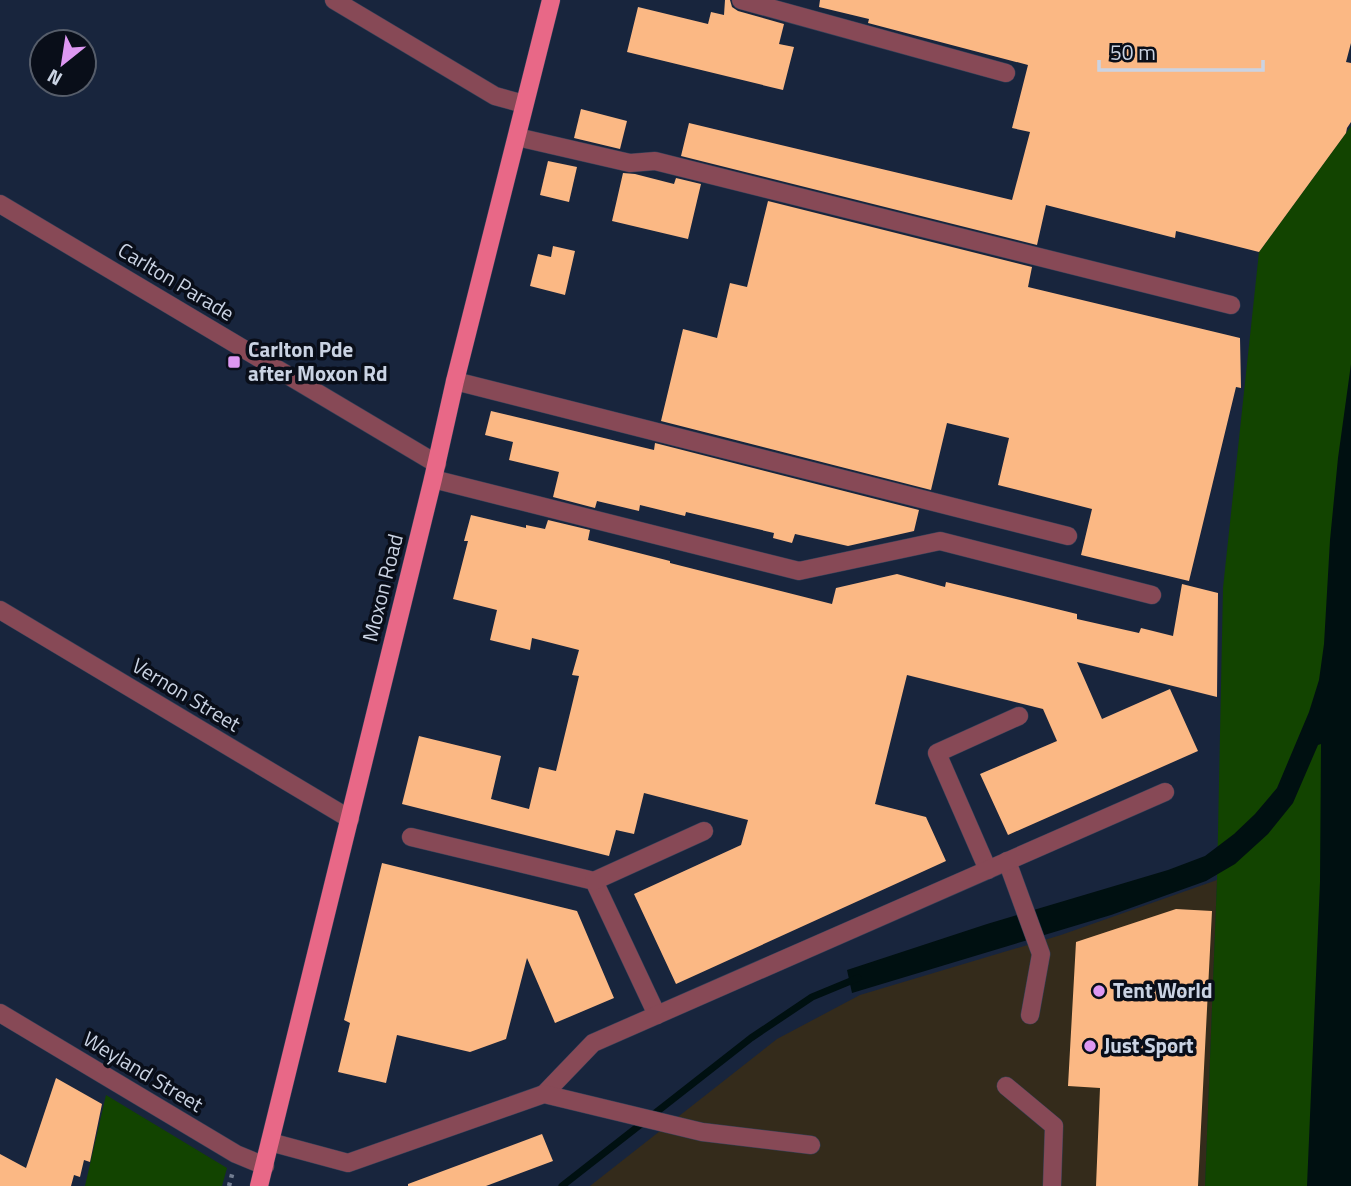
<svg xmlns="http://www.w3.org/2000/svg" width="1351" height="1186" font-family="'Titillium Web',sans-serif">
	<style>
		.commercial { fill: #342b1b }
		.green { fill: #124400 }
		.water { fill: #001011 }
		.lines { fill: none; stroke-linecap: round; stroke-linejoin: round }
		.stream { stroke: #001011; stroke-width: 7 }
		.building { fill: #fbb884 }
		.minor-casing { stroke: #344158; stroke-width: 19 }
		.major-casing { stroke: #344158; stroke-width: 19 }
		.path { stroke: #727d91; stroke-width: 4.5; stroke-dasharray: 3.5 5; stroke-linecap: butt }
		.minor { stroke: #874956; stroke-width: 18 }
		.major { stroke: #e86887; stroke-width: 18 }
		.poi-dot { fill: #de98f2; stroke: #090e19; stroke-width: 2.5 }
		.labels { text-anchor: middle; stroke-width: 7; stroke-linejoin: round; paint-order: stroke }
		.street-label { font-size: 21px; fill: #cad3e3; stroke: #090e19 }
		.poi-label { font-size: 21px; font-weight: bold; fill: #cad3e3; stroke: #090e19; text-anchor: start }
	</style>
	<rect width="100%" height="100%" fill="#18253d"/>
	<!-- commercial -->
	<polygon class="commercial" points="1217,880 1205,1186 590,1186 777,1039 860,995 1061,935"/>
	<!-- green -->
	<g class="green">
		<polygon points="1351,126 1351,1166 1323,1186 1205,1186 1217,880 1223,588 1259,252"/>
		<polygon points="106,1095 227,1168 222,1186 85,1186"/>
	</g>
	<!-- water -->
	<polygon class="water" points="1351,364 1351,1186 1307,1186 1320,882 1321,744 1318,745 1293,803 1268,834 1235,864 1206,881 1111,915 852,993 847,970 987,924 1168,870 1205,856 1234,834 1255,814 1277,788 1309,712 1319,680 1324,644 1330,540 1338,458"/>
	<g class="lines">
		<!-- stream -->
		<polyline class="stream" points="562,1186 751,1038 812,997 858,978"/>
	</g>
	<!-- building -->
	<g class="building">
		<polygon points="725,0 730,0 732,7 738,11 784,24 779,44 794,47 783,90 627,52 638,7 708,24 711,12 724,15"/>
		<polygon points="820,0 1351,0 1351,43 1346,62 1351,63 1351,122 1347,128 1346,133 1259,252 1176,231 1175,238 1046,205 1037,245 681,156 689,123 1012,200 1030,132 1012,128 1028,65 868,23 869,19 819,7"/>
		<polygon points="581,109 627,121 620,149 574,138"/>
		<polygon points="548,161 577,167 569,202 540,195"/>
		<polygon points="623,173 635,174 674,184 676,178 701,184 688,239 612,221"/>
		<polygon points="768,201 1032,267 1028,287 1240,338 1241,388 1236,387 1189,581 1081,555 1092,509 998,485 1009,438 947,423 931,490 661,421 683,329 717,338 730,283 747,287"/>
		<polygon points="553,246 575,251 565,295 530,286 538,254 551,257"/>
		<polygon points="491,411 654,450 655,443 919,510 914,531 848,546 795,534 792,543 773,538 774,533 686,512 685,516 640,505 639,511 597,501 595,508 553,497 559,472 509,460 513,442 485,435"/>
		<polygon points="471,515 526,528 526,525 545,529 548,520 590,530 588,540 670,561 670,563 832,604 836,588 897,574 945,587 946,582 1077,614 1077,619 1139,633 1141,628 1173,636 1182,584 1218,593 1217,697 1077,662 1102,719 1170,689 1198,751 1008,835 980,774 1057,741 1043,709 907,675 875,804 926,817 946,861 676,984 634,894 741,845 748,820 644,793 634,834 616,830 609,856 402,804 419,736 501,756 491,799 529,809 539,767 556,771 579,676 572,675 579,650 532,638 530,650 490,640 497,610 453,599 468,541 464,541"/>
		<polygon points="382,863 577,911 614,998 555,1023 527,958 506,1039 470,1052 397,1035 386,1083 338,1072 350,1023 344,1020"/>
		<polygon points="1176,909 1212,911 1198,1186 1096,1186 1100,1088 1068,1086 1076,942"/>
		<polygon points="56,1078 102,1104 90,1162 84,1160 80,1177 74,1175 71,1186 0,1186 0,1154 26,1168"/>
		<polygon points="542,1134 553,1161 486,1186 408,1186 408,1184"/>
	</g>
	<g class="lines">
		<!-- minor casing -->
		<g class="minor-casing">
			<g id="minor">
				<polyline points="334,0 495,96 524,104"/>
				<polyline points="741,0 1006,73"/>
				<polyline points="517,137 630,163 655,161 1231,305"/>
				<polyline points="0,204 437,464"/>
				<polyline points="455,381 1068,536"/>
				<polyline points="433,479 799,571 940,541 1152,595"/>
				<polyline points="0,610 350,819"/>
				<polyline points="411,837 594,881 657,1015"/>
				<polyline points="1007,861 1041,954 1030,1015"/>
				<polyline points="988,870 937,753 1019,716"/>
				<polyline points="594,881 704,831"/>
				<polyline points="0,1013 236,1154 265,1166"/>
				<polyline points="1006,1086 1054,1126 1052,1186"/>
				<polyline points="544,1094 593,1043 1165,792"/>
				<polyline points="270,1142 348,1163 544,1094 702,1132 811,1145"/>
			</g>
		</g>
		<!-- major casing -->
		<g class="major-casing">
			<polyline id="major" points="259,1186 433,479 455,381 551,0"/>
		</g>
		<!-- path -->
		<polyline class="path" points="229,1186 233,1171"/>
		<!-- minor -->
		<use href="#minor" class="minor"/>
		<!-- major -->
		<use href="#major" class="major"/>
	</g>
	<!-- markers -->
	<g class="poi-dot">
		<rect x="227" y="355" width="14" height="14" rx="3.5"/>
		<circle cx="1099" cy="991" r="7"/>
		<circle cx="1090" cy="1046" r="7"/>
	</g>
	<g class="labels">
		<!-- street labels -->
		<g class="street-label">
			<text transform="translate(176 282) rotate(31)" y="7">Carlton Parade</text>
			<text transform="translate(383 588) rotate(-76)" y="7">Moxon Road</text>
			<text transform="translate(186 695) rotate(31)" y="7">Vernon Street</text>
			<text transform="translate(143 1072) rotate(31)" y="7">Weyland Street</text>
		</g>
		<!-- poi labels -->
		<g class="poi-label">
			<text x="248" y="357">Carlton Pde<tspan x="248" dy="24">after Moxon Rd</tspan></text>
			<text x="1113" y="998">Tent World</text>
			<text x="1104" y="1053">Just Sport</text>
		</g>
	</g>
	<!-- north arrow -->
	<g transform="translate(63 63) rotate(210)"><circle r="33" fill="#090e19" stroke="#565d6a" stroke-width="2"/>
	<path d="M0-5L12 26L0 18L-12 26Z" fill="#de98f2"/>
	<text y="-10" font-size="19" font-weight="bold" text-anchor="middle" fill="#cad3e3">N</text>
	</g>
	<!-- scale -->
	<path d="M1099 60v10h164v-10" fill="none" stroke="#cad3e3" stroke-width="3.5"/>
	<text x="1110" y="60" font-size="21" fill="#cad3e3" stroke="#090e19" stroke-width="5" paint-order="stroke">50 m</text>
</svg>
